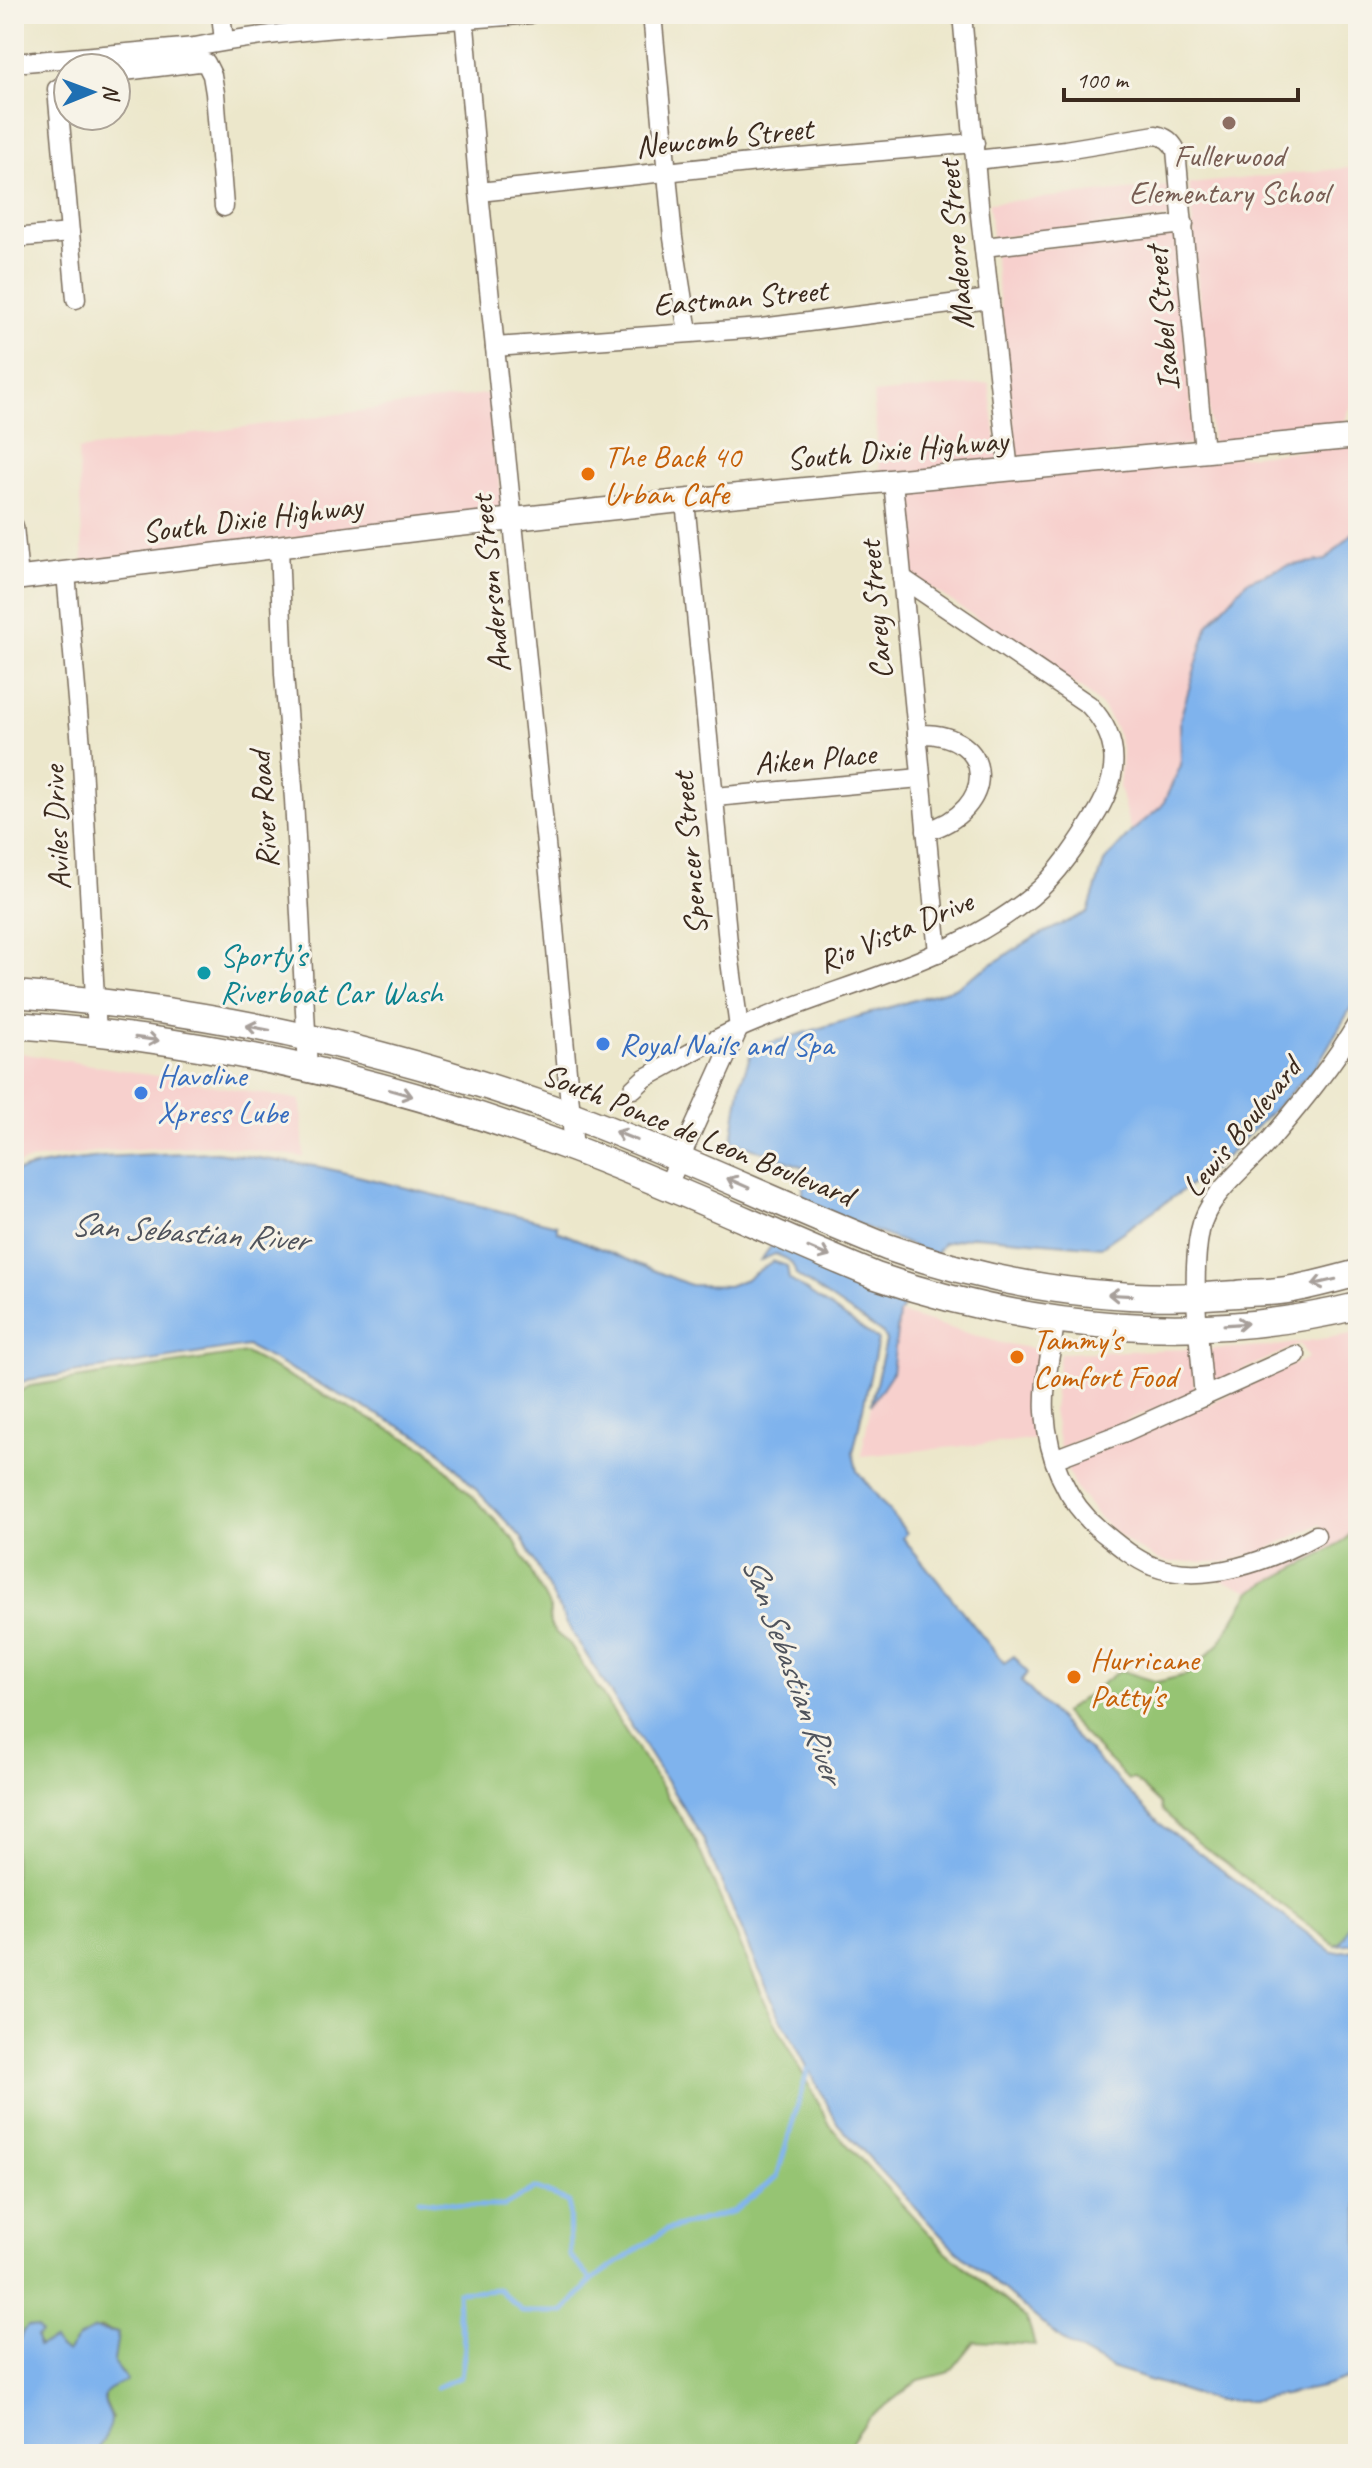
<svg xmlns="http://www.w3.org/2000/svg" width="1372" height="2468" font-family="Caveat,sans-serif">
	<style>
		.built { fill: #f7d0cd }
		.green { fill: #96c473; stroke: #687748; stroke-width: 2 }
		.water { fill: #7fb3ed; stroke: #5d6e86; stroke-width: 2 }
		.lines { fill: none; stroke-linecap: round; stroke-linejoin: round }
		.stream { stroke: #7fb3ed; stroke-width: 5 }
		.minor-casing { stroke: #796c5b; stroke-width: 21 }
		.major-casing { stroke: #796c5b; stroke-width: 25 }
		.highway-casing { stroke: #796c5b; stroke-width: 29 }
		.minor { stroke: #fff; stroke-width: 18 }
		.major { stroke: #fff; stroke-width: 22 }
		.highway { stroke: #fff; stroke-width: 26 }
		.oneway { stroke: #a79f9a }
		.education-dot { fill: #8d6e63; stroke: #f7f3e8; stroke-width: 3 }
		.food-dot { fill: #e8710a; stroke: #f7f3e8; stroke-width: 3 }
		.culture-dot { fill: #0f9aa8; stroke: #f7f3e8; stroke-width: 3 }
		.shop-dot { fill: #3f7fe0; stroke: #f7f3e8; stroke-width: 3 }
		.labels { text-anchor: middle; stroke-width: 6; stroke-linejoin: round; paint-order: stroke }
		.street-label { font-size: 32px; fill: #3b2a1e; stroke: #f7f3e8 }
		.education-label { font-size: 32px; fill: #785e54; stroke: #f7f3e8 }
		.food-label { font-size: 32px; fill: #c56008; stroke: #f7f3e8; text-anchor: start }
		.culture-label { font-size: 32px; fill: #0d838f; stroke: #f7f3e8; text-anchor: start }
		.shop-label { font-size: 32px; fill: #366cbe; stroke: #f7f3e8; text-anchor: start }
		.water-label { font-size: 34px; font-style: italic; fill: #4f535c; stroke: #f7f3e8 }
	</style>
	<rect width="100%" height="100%" fill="#f7f3e8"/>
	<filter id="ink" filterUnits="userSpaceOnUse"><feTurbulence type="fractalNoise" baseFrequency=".0125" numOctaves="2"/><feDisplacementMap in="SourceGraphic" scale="16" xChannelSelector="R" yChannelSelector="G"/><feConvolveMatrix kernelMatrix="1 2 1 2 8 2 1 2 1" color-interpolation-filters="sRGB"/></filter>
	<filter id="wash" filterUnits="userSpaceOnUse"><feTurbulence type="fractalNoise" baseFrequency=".006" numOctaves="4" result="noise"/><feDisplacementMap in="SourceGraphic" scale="32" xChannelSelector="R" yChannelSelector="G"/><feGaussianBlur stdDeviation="1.8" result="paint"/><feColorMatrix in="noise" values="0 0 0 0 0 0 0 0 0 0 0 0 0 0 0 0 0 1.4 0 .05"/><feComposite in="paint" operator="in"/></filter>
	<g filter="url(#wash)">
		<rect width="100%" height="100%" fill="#ece7cb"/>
		<!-- built -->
		<g class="built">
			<polygon points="1358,167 1358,390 1343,425 1358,425 1358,429 1212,443 1189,184"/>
			<polygon points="1171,186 1174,217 992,238 989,203"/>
			<polygon points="1176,233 1194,445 1018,462 994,254"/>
			<polygon points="989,383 999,464 880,475 873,394"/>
			<polygon points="491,393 503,513 83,563 78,450"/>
			<polygon points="1358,445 1358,528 1326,560 1286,566 1180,719 1181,765 1162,806 1131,832 1119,787 1122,751 1116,729 1104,709 1086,692 911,574 903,489"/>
			<polygon points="14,1052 301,1100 304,1157 216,1145 102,1151 31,1160 14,1165"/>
			<polygon points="899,1313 1001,1343 1042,1350 1035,1409 1039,1439 861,1456 871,1405 892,1373"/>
			<polygon points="1358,1333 1358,1520 1346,1539 1319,1556 1251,1591 1218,1579 1268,1567 1328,1538 1320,1524 1261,1552 1226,1562 1167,1562 1156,1559 1128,1543 1102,1521 1074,1486 1065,1464 1207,1405 1213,1404 1214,1401 1308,1358 1300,1344 1212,1384 1210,1349 1270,1347"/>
			<polygon points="1192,1349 1195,1392 1060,1448 1053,1410 1060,1353"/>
		</g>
		<!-- green -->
		<g class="green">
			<path d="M245,1353l182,96 88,92 36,69c-6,17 5,24 18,33l126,197 74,171 62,116 112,122 84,70 8,26 -60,-4 -25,31 -31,8 -51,39 -25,35h-743l-3,-3 15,-33 -7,-16v-9l19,-19 -11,-12 5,-29 -17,-5 -23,10 -10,15 -23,-9 -7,3 -2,-10 -13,-6 -9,22v-958l16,-9z"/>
			<polygon points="1358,1520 1358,1818 1355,1820 1358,1824 1358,1869 1353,1888 1351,1922 1346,1939 1335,1945 1180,1829 1174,1821 1162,1811 1160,1804 1134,1779 1128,1780 1063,1713 1120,1670 1157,1682 1186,1675 1219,1644 1251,1591 1319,1556 1346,1539"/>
		</g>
		<!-- water -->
		<g class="water">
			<polygon points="1358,528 1358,996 1316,1067 1215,1168 1101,1247 975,1236 943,1243 935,1255 801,1202 803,1198 803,1167 732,1140 741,1082 753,1048 954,988 1035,937 1088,912 1104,862 1131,832 1162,806 1181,765 1180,719 1208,625 1247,581 1286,566 1326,560"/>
			<path d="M216,1152l105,15 236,58v6l133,54 38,1 18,-7 27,-18 14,5 2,13 89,61 -25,113 4,18 50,62 -4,5 101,125 10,-7 14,17 -7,8 138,142 173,129 26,-2v425l-36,12 -67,14h-40l-104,-33 -45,-25 -117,-99 -111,-120 -62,-115 -74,-172 -132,-208 -48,-91 -90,-95 -185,-97 -220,34 -13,7v-215c64,-18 136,-17 202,-20z"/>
			<path d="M774,1242l136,54 -11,18 -7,59 -21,32 15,-64 -3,-7 -87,-59c-3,-14 -7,-16 -21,-21l-14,6z"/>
			<path d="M1358,1869v74l-21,2c18,-13 14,-52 21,-76z"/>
			<path d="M28,2326l10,2 3,5 -5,4 2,9 16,-6 5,8 8,5 11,-15 16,-9 24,4 -4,29 13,18c-6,6 -19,7 -22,14 -4,9 6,18 6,26 0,11 -10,21 -13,31l2,3h-86v-101l9,-22z"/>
		</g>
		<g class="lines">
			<!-- stream -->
			<g class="stream">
				<polyline points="419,2200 473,2206 504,2206 535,2188 569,2202 570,2256 592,2280 666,2230 734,2211 777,2177 808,2069"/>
				<polyline points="437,2387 461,2377 465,2347 458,2313 457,2292 498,2289 523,2312 564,2312 592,2280"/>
			</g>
		</g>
	</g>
	<g filter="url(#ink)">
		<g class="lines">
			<!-- minor casing -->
			<g class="minor-casing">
				<g id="minor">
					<polyline points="221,14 224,41"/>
					<polyline points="464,14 479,192 550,883 574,1149"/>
					<polyline points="652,14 673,238 688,332"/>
					<polyline points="962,14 980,215 1009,471"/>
					<path d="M14,63l181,-16c110,-22 224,-23 336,-33"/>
					<polyline points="116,72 199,62 206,63 212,75 215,93 224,207"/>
					<polyline points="68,82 57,89 76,299"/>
					<path d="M976,160l89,-10 91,-15c10,2 15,6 20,15l28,302"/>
					<polyline points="479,192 777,160 975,143"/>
					<polyline points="14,238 70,233"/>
					<polyline points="984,247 1184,224"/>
					<polyline points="495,347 761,328 990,299"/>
					<polyline points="893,481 938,953"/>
					<polyline points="14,526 19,578"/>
					<polyline points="279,547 284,674 294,799 308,1069"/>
					<polyline points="66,573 81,746 97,1033"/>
					<path d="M917,734c82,-3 80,78 9,97"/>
					<polyline points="715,797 920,778"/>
					<path d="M633,1089l12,-11c32,-17 64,-37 97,-51 96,-42 206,-63 289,-130 27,-22 49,-56 67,-86 22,-38 22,-73 -9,-106l-187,-127"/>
					<polyline points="667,1187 739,1028 729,953 685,501"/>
					<path d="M1055,1321c-3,29 -12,62 -10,91 3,46 21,90 56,119 16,13 32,27 51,35 52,20 119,-6 164,-31"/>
					<path d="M1204,1397c-4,-50 -14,-118 -4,-166 7,-37 46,-63 70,-91 32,-38 63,-75 88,-118"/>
					<polyline points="1054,1459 1125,1432 1296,1355"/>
				</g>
			</g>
			<!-- major casing -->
			<g class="major-casing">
				<polyline id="major" points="14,579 431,528 718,497 1358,437"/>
			</g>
			<!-- highway casing -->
			<g class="highway-casing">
				<g id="highway">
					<path d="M14,994c190,14 381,56 560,122 106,40 208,89 313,131 113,40 230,57 350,47 18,-2 37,-1 55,-5 22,-4 44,-10 66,-16"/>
					<path d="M14,1025c191,13 381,57 560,124 102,38 201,86 302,127 154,53 322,69 482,30"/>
				</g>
			</g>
			<!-- minor -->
			<use href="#minor" class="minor"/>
			<!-- major -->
			<use href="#major" class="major"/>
			<!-- highway -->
			<use href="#highway" class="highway"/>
		</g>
		<!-- one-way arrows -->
		<defs><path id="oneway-shaft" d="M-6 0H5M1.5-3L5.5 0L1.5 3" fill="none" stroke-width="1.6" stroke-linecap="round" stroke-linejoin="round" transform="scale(2)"/></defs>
		<g class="oneway">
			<use href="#oneway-shaft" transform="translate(258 1028) rotate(-169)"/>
			<use href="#oneway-shaft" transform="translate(147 1039) rotate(8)"/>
			<use href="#oneway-shaft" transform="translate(401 1093) rotate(16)"/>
			<use href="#oneway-shaft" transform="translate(626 1136) rotate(-158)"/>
			<use href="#oneway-shaft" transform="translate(738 1183) rotate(-156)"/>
			<use href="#oneway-shaft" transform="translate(819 1252) rotate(23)"/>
			<use href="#oneway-shaft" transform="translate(1324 1282) rotate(167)"/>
			<use href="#oneway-shaft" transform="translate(1120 1295) rotate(-177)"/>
			<use href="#oneway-shaft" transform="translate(1236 1324) rotate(-4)"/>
		</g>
	</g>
	<!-- markers -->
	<circle class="education-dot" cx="1229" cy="123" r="8"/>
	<g class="food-dot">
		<circle cx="588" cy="474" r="8"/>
		<circle cx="1017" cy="1357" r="8"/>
		<circle cx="1074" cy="1677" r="8"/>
	</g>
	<circle class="culture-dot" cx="204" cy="973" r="8"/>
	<g class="shop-dot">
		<circle cx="603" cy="1044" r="8"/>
		<circle cx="141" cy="1093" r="8"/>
	</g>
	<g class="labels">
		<!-- street labels -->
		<g class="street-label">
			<text transform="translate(724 137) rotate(-6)" y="11">Newcomb Street</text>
			<text transform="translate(955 245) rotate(-95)" y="11">Madeore Street</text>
			<text transform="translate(740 297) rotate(-5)" y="11">Eastman Street</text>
			<text transform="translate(1162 319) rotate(-95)" y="11">Isabel Street</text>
			<text transform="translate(897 449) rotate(-5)" y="11">South Dixie Highway</text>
			<text transform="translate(252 518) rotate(-7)" y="11">South Dixie Highway</text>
			<text transform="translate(490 584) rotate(-96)" y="11">Anderson Street</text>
			<text transform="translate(875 610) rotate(-95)" y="11">Carey Street</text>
			<text transform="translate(815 758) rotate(-5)" y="11">Aiken Place</text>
			<text transform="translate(263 810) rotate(-94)" y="11">River Road</text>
			<text transform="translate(56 828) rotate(-93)" y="11">Aviles Drive</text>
			<text transform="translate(689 854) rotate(-95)" y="11">Spencer Street</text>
			<text transform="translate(895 931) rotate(-23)" y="11">Rio Vista Drive</text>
			<text transform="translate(1241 1127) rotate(-51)" y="11">Lewis Boulevard</text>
			<text transform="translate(698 1134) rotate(22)" y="11">South Ponce de Leon Boulevard</text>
		</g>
		<!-- education labels -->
		<g class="education-label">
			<text x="1229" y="166">Fullerwood<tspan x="1229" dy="37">Elementary School</tspan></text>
		</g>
		<!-- food labels -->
		<g class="food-label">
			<text x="604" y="467">The Back 40<tspan x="604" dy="37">Urban Cafe</tspan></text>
			<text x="1033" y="1350">Tammy's<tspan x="1033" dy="37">Comfort Food</tspan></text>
			<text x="1090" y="1670">Hurricane<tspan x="1090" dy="37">Patty's</tspan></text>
		</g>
		<!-- culture labels -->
		<g class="culture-label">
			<text x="220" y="966">Sporty’s<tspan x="220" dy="37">Riverboat Car Wash</tspan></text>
		</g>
		<!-- shop labels -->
		<g class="shop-label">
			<text x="619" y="1055">Royal Nails and Spa</text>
			<text x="157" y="1086">Havoline<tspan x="157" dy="37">Xpress Lube</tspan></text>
		</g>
		<!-- water labels -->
		<g class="water-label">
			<text transform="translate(189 1231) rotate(4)" y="12">San Sebastian River</text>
			<text transform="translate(794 1669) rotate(70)" y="12">San Sebastian River</text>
		</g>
	</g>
	<!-- margin -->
	<rect width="1372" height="2468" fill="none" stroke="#f7f3e8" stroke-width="48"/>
	<!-- north arrow -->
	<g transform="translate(92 92) rotate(89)"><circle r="38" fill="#f7f3e8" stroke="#aca397" stroke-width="2"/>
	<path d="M0-6L14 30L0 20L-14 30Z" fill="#1f6fb2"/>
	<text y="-12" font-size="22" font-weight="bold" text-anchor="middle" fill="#3b2a1e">N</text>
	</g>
	<!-- scale -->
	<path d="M1064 88v12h234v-12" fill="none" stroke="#3b2a1e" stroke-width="4"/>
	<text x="1076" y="88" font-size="24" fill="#3b2a1e" stroke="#f7f3e8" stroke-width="6" paint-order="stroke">100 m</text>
</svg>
